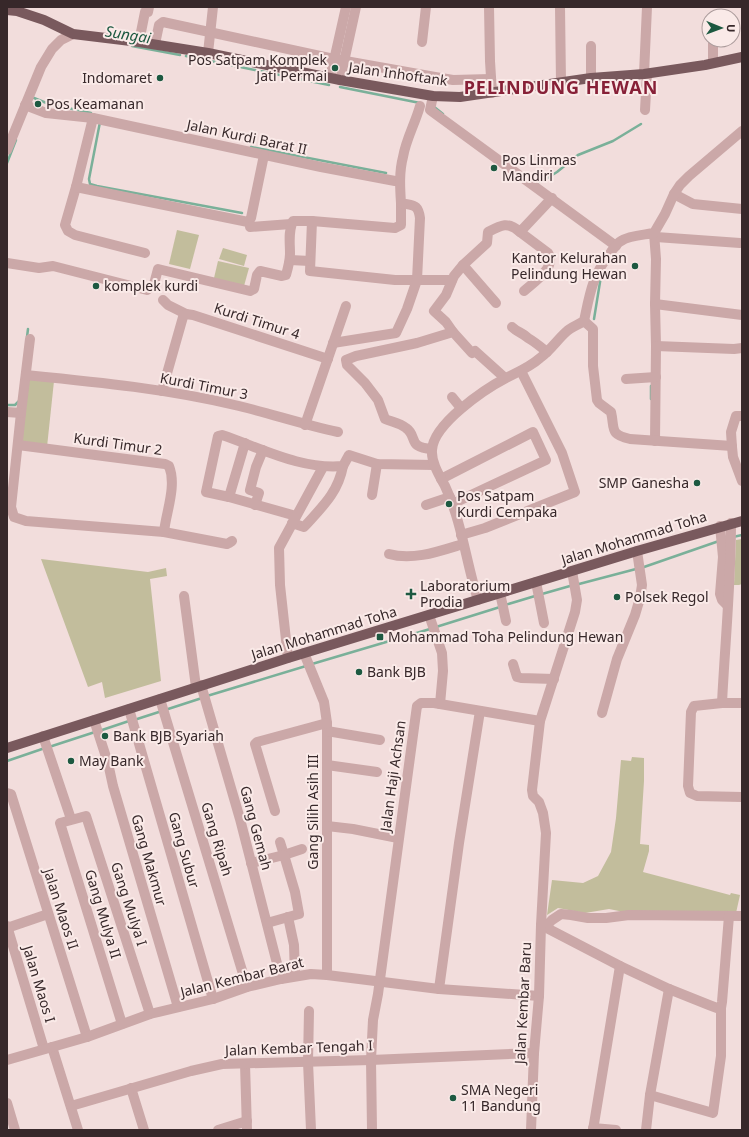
<svg xmlns="http://www.w3.org/2000/svg" width="749" height="1137" font-family="'Noto Sans',sans-serif">
	<style>
		.green { fill: #c2bd9c }
		.lines { fill: none; stroke-linecap: round; stroke-linejoin: round }
		.stream { stroke: #7ab099; stroke-width: 2.5 }
		.minor { stroke: #cba8a8; stroke-width: 10 }
		.major { stroke: #79595d; stroke-width: 10 }
		.poi-dot { fill: #1d5941; stroke: #faeae8; stroke-width: 1.5 }
		.labels { text-anchor: middle; stroke-width: 4; stroke-linejoin: round; paint-order: stroke }
		.poi-label { font-size: 14px; fill: #37282a; stroke: #faeae8; text-anchor: start }
		.street-label { font-size: 14px; fill: #37282a; stroke: #faeae8 }
		.water-label { font-size: 15px; font-style: italic; fill: #1d5941; stroke: #faeae8 }
		.district-label { font-size: 18px; font-weight: bold; letter-spacing: 1px; fill: #872037; stroke: #faeae8 }
	</style>
	<rect width="100%" height="100%" fill="#f2dddc"/>
	<!-- green -->
	<g class="green">
		<polygon points="177,230 199,235 190,269 169,264"/>
		<polygon points="223,248 247,255 244,266 219,259"/>
		<polygon points="218,261 249,268 244,286 214,278"/>
		<polygon points="27,378 54,381 47,447 21,444"/>
		<polygon points="742,539 742,584 739,585 734,585 736,540"/>
		<polygon points="41,559 148,572 166,568 167,576 150,579 161,681 105,698 102,682 88,687"/>
		<polygon points="632,757 644,758 644,781 640,844 649,845 649,851 643,872 730,895 731,893 740,895 736,913 624,912 609,909 585,913 558,908 547,915 552,880 583,883 598,876 611,852 616,818 621,760 631,761"/>
	</g>
	<g class="lines">
		<!-- stream -->
		<g class="stream">
			<polyline points="132,46 180,55"/>
			<polyline points="186,56 329,85"/>
			<polyline points="340,87 420,103"/>
			<polyline points="34,98 49,104 91,113"/>
			<polyline points="433,106 443,114"/>
			<polyline points="100,122 89,179 90,184 97,186 242,213"/>
			<polyline points="251,147 386,173"/>
			<polyline points="7,163 16,140"/>
			<polyline points="536,183 546,179 557,172 578,155 613,141 641,124"/>
			<polyline points="594,319 601,276"/>
			<polyline points="27,337 28,329"/>
			<polyline points="651,399 651,386"/>
			<polyline points="7,405 15,405 19,401"/>
			<polyline points="733,537 742,535"/>
			<polyline points="644,567 719,541"/>
			<polyline points="579,584 636,569"/>
			<polyline points="542,594 570,586"/>
			<polyline points="505,605 535,596"/>
			<polyline points="436,627 500,607"/>
			<polyline points="312,664 430,629"/>
			<polyline points="207,696 306,666"/>
			<polyline points="165,710 202,698"/>
			<polyline points="134,720 162,711"/>
			<polyline points="99,731 129,721"/>
			<polyline points="49,747 95,732"/>
			<polyline points="7,761 45,748"/>
		</g>
		<!-- minor -->
		<g class="minor">
			<polyline points="489,7 490,61 492,93"/>
			<polyline points="560,7 561,83"/>
			<polyline points="713,40 713,63"/>
			<polyline points="139,42 145,12 148,12 149,7"/>
			<polyline points="422,42 426,7"/>
			<polyline points="155,44 159,25 163,22 334,59 435,77 453,80 491,79"/>
			<polyline points="591,46 591,78"/>
			<polyline points="208,53 213,7"/>
			<polyline points="644,74 647,7"/>
			<polyline points="330,78 346,7"/>
			<polyline points="340,80 356,7"/>
			<polyline points="433,96 430,110 616,246"/>
			<polyline points="25,105 46,113 93,118 321,167 395,181"/>
			<polyline points="645,110 647,74"/>
			<polyline points="93,118 76,187 65,225 68,231 75,235 145,253"/>
			<polyline points="7,150 41,67 52,49 61,40 73,34"/>
			<polyline points="76,187 248,222 251,218 264,155"/>
			<polyline points="674,194 693,204 742,209"/>
			<polyline points="312,221 310,271 395,280 452,280"/>
			<polyline points="250,227 291,224"/>
			<path d="M520,232l28,21c9,14 -14,29 -24,38"/>
			<polyline points="654,233 656,259 655,304 656,346 655,441"/>
			<polyline points="656,237 740,243"/>
			<polyline points="290,260 310,261"/>
			<path d="M7,263l32,5 14,-2 94,24 7,-6 4,-15 92,22 4,-2 3,-14 3,-4 22,5 4,-1c2,-7 4,-14 4,-22 0,-10 -2,-22 3,-32h19l83,7 6,-3v-22"/>
			<polyline points="463,265 496,303"/>
			<polyline points="163,300 168,305 186,314"/>
			<polyline points="655,304 742,315"/>
			<path d="M584,321l9,8v37l4,34 2,3 12,9c4,17 -2,22 19,27l102,7"/>
			<path d="M512,327c5,5 11,6 16,11 7,4 13,9 19,14"/>
			<path d="M453,332l-7,-10 -12,-11 12,-16 8,-19 9,-11 24,-22 1,-11c13,-7 20,-11 32,0l32,-34"/>
			<polyline points="30,339 21,413 11,507 14,517 26,521 164,532 227,544 229,543 232,541"/>
			<path d="M333,343l63,-10 11,-24 10,-29 3,-62c-2,-14 -6,-12 -19,-15 -1,-15 -2,-31 2,-46 3,-18 12,-33 17,-51"/>
			<polyline points="656,346 734,349 742,348"/>
			<path d="M26,375c71,7 143,14 213,31 33,8 66,19 99,26"/>
			<polyline points="626,379 656,377"/>
			<polyline points="162,391 183,317 186,314 193,315 328,359"/>
			<polyline points="452,397 461,408"/>
			<polyline points="7,412 21,413"/>
			<polyline points="742,416 736,416 731,432 732,447 733,457 742,481"/>
			<polyline points="305,425 346,306"/>
			<path d="M18,445l147,19 4,2c8,20 -3,46 -5,66"/>
			<path d="M432,449c-25,-1 -14,-13 -26,-21 -6,-5 -14,-6 -21,-9l-7,-19 -13,-17 -18,-18 -1,-5 10,-4 61,-13 36,-11 19,21 3,-2 30,27"/>
			<polyline points="441,479 533,432 546,460 452,504"/>
			<polyline points="372,495 377,464"/>
			<polyline points="229,497 245,443"/>
			<polyline points="255,505 259,493 250,490 256,467 263,450"/>
			<polyline points="426,505 450,497"/>
			<path d="M296,516l-67,-19 -23,-5 12,-56 4,-1c39,13 79,35 121,31l6,-11 28,9 57,1"/>
			<path d="M292,523l12,4c18,-20 34,-34 39,-61"/>
			<polyline points="720,526 723,557 720,594 722,600 727,605"/>
			<polyline points="461,535 485,528 575,492 562,453 521,371"/>
			<path d="M389,554c24,7 51,-3 74,-10"/>
			<polyline points="536,582 544,623"/>
			<polyline points="500,593 506,621"/>
			<polyline points="184,596 196,687"/>
			<path d="M478,600c-12,-38 -16,-78 -33,-114 -6,-11 -14,-24 -13,-36 1,-26 53,-61 74,-72 12,-6 24,-11 34,-20 11,-8 17,-18 26,-26 5,-5 12,-7 18,-11 6,-28 8,-45 27,-69 3,-4 6,-9 10,-11 9,-6 23,-6 33,-8l11,-19 9,-20 6,-9 9,-9 53,-45"/>
			<polyline points="429,615 442,653 443,671 440,704"/>
			<polyline points="304,653 324,702 327,723 327,975"/>
			<polyline points="288,658 280,585 279,548 323,467"/>
			<polyline points="513,664 517,677 521,678 554,679"/>
			<polyline points="201,685 240,819 281,979"/>
			<polyline points="160,699 247,987"/>
			<path d="M722,703c3,-60 9,-120 9,-180"/>
			<polyline points="742,703 722,703 694,706 691,712 688,786 690,793 697,796 742,797"/>
			<polyline points="129,709 213,999"/>
			<polyline points="602,713 617,659 635,615 640,598 642,585 637,551"/>
			<polyline points="94,720 108,763 113,786 178,1007"/>
			<polyline points="327,731 380,740"/>
			<polyline points="43,736 71,819"/>
			<polyline points="327,765 377,772"/>
			<polyline points="7,793 11,794 87,1037"/>
			<polyline points="275,811 255,744 257,742 327,723"/>
			<polyline points="327,826 353,829 398,838"/>
			<polyline points="280,842 284,855 302,849"/>
			<polyline points="251,863 284,855 295,892 299,914 267,923"/>
			<polyline points="288,917 294,945 295,976"/>
			<polyline points="541,925 620,966 669,989 709,1005 717,1008 721,1008"/>
			<polyline points="7,926 44,1049"/>
			<polyline points="545,927 552,920 561,914 571,915 588,918 606,918 629,915 742,916"/>
			<polyline points="7,928 48,914"/>
			<polyline points="439,989 459,843 480,711"/>
			<polyline points="309,1011 308,1062 311,1130"/>
			<polyline points="122,1024 60,823 86,816 150,1014"/>
			<polyline points="52,1047 78,1130"/>
			<polyline points="7,1060 87,1037 150,1014 213,999 247,987 281,979 311,974 327,975 439,989 539,996"/>
			<polyline points="245,1064 247,1130"/>
			<polyline points="131,1088 144,1130"/>
			<polyline points="650,1095 713,1113 721,1056 721,1008 722,1002 729,916"/>
			<polyline points="7,1103 15,1130"/>
			<polyline points="71,1106 191,1071 222,1064 371,1060 534,1053"/>
			<polyline points="593,1128 616,1130"/>
			<polyline points="218,1130 247,1121"/>
			<polyline points="372,1130 371,1060 373,1020 378,994 413,735 417,706 421,703 434,703 540,721"/>
			<polyline points="531,1130 534,1053 539,996 541,925 546,833 543,813 539,802 533,796 532,790 540,721 575,612 577,600 572,571"/>
			<polyline points="593,1130 620,966"/>
			<polyline points="646,1130 650,1095 669,989"/>
		</g>
		<!-- major -->
		<g class="major">
			<polyline points="7,10 17,11 44,20 73,34 139,42 208,53 340,80 433,96 460,97 591,78 644,74 705,65 742,57"/>
			<polyline points="7,748 288,658 637,551 742,521"/>
		</g>
	</g>
	<!-- markers -->
	<g class="poi-dot">
		<circle cx="335" cy="68" r="4"/>
		<circle cx="160" cy="78" r="4"/>
		<circle cx="38" cy="104" r="4"/>
		<circle cx="494" cy="168" r="4"/>
		<circle cx="635" cy="266" r="4"/>
		<circle cx="96" cy="286" r="4"/>
		<circle cx="697" cy="483" r="4"/>
		<circle cx="449" cy="504" r="4"/>
		<path d="M409 588h4v4h4v4h-4v4h-4v-4h-4v-4h4z"/>
		<circle cx="617" cy="597" r="4"/>
		<rect x="376" y="633" width="8" height="8" rx="2"/>
		<circle cx="359" cy="672" r="4"/>
		<circle cx="105" cy="736" r="4"/>
		<circle cx="71" cy="761" r="4"/>
		<circle cx="453" cy="1098" r="4"/>
	</g>
	<g class="labels">
		<!-- poi labels -->
		<g class="poi-label">
			<text x="327" y="65" text-anchor="end">Pos Satpam Komplek<tspan x="327" dy="16">Jati Permai</tspan></text>
			<text x="152" y="83" text-anchor="end">Indomaret</text>
			<text x="46" y="109">Pos Keamanan</text>
			<text x="502" y="165">Pos Linmas<tspan x="502" dy="16">Mandiri</tspan></text>
			<text x="627" y="263" text-anchor="end">Kantor Kelurahan<tspan x="627" dy="16">Pelindung Hewan</tspan></text>
			<text x="104" y="291">komplek kurdi</text>
			<text x="689" y="488" text-anchor="end">SMP Ganesha</text>
			<text x="457" y="501">Pos Satpam<tspan x="457" dy="16">Kurdi Cempaka</tspan></text>
			<text x="420" y="591">Laboratorium<tspan x="420" dy="16">Prodia</tspan></text>
			<text x="625" y="602">Polsek Regol</text>
			<text x="388" y="642">Mohammad Toha Pelindung Hewan</text>
			<text x="367" y="677">Bank BJB</text>
			<text x="113" y="741">Bank BJB Syariah</text>
			<text x="79" y="766">May Bank</text>
			<text x="461" y="1095">SMA Negeri<tspan x="461" dy="16">11 Bandung</tspan></text>
		</g>
		<!-- street labels -->
		<g class="street-label">
			<text transform="translate(398 74) rotate(8)" y="5">Jalan Inhoftank</text>
			<text transform="translate(247 137) rotate(12)" y="5">Jalan Kurdi Barat II</text>
			<text transform="translate(257 321) rotate(18)" y="5">Kurdi Timur 4</text>
			<text transform="translate(204 386) rotate(11)" y="5">Kurdi Timur 3</text>
			<text transform="translate(118 444) rotate(8)" y="5">Kurdi Timur 2</text>
			<text transform="translate(634 538) rotate(-17)" y="5">Jalan Mohammad Toha</text>
			<text transform="translate(324 633) rotate(-17)" y="5">Jalan Mohammad Toha</text>
			<text transform="translate(393 776) rotate(-82)" y="5">Jalan Haji Achsan</text>
			<text transform="translate(313 812) rotate(-90)" y="5">Gang Silih Asih III</text>
			<text transform="translate(256 828) rotate(75)" y="5">Gang Gemah</text>
			<text transform="translate(217 839) rotate(73)" y="5">Gang Ripah</text>
			<text transform="translate(184 850) rotate(74)" y="5">Gang Subur</text>
			<text transform="translate(149 860) rotate(74)" y="5">Gang Makmur</text>
			<text transform="translate(129 904) rotate(72)" y="5">Gang Mulya I</text>
			<text transform="translate(61 909) rotate(72)" y="5">Jalan Maos II</text>
			<text transform="translate(103 914) rotate(73)" y="5">Gang Mulya II</text>
			<text transform="translate(242 977) rotate(-14)" y="5">Jalan Kembar Barat</text>
			<text transform="translate(39 984) rotate(73)" y="5">Jalan Maos I</text>
			<text transform="translate(523 1003) rotate(-87)" y="5">Jalan Kembar Baru</text>
			<text transform="translate(299 1048) rotate(-2)" y="5">Jalan Kembar Tengah I</text>
		</g>
		<!-- water labels -->
		<g class="water-label">
			<text transform="translate(128 35) rotate(9)" y="5">Sungai</text>
		</g>
		<!-- district labels -->
		<g class="district-label">
			<text x="561" y="94">PELINDUNG HEWAN</text>
		</g>
	</g>
	<!-- border -->
	<rect width="749" height="1137" fill="none" stroke="#37282a" stroke-width="16"/>
	<!-- north arrow -->
	<g transform="translate(721 28) rotate(91)"><circle r="19" fill="#faeae8" stroke="#ac9c9c"/>
	<path d="M0-3L7 15L0 10L-7 15Z" fill="#1d5941"/>
	<text y="-6" font-size="11" font-weight="bold" text-anchor="middle" fill="#37282a">U</text>
	</g>
</svg>
